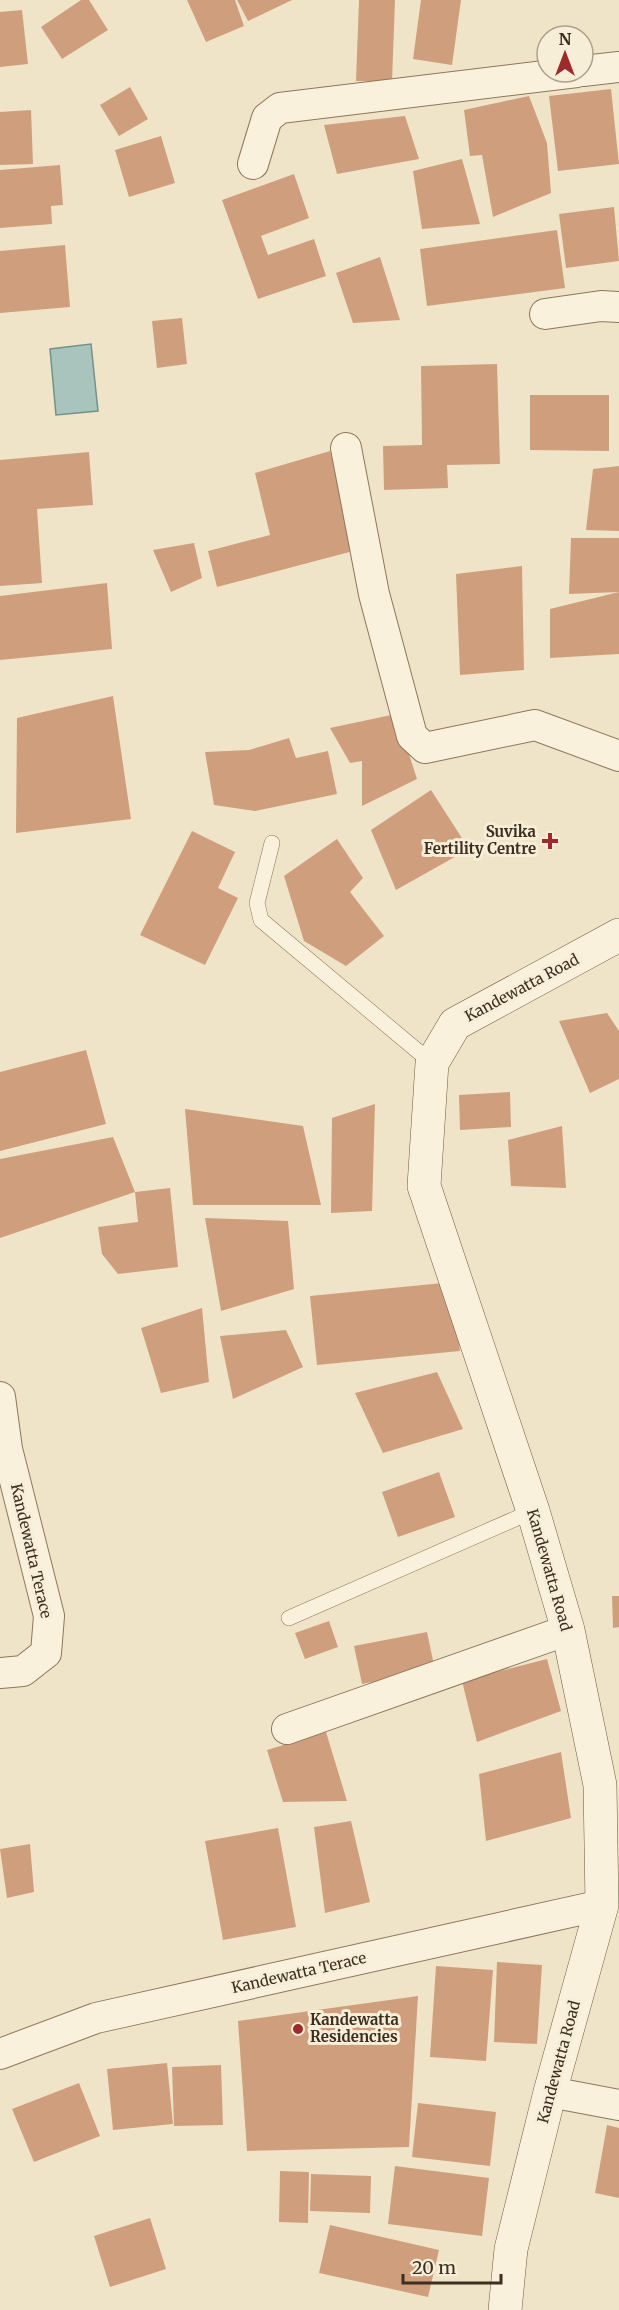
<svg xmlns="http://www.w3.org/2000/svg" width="619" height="2310" font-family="Merriweather,serif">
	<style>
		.water { fill: #a9c4bc; stroke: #6f938a; stroke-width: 1.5 }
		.building { fill: #cf9f7d }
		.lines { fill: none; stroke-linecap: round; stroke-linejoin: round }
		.lane-casing { stroke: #8d765c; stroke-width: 16 }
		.street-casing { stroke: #8d765c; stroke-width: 32 }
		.secondary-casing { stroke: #6f573f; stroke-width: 34 }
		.lane { stroke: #faf1dc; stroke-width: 15 }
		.street { stroke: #faf1dc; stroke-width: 30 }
		.secondary { stroke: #faf1dc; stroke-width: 33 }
		.poi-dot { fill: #9e2a2b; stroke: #f7eed8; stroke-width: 2 }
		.labels { text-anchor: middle; stroke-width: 6; stroke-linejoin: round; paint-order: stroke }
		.poi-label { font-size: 15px; font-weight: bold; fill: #3d2e20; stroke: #f7eed8; text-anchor: end }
		.street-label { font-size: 15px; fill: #3d2e20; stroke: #f7eed8 }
	</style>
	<rect width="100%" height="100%" fill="#f0e4c8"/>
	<!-- water -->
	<polygon class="water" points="91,344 98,411 56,415 50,349"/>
	<!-- building -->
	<g class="building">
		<polygon points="81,0 89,0 108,30 62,59 41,27"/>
		<polygon points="187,0 235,0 244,26 206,42"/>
		<polygon points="237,0 292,0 248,21"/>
		<polygon points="359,0 395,0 392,82 356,81"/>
		<polygon points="421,0 461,0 452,65 413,59"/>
		<polygon points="22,10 28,64 0,67 0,12"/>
		<polygon points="130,87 148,119 119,136 100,105"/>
		<polygon points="611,89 619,164 558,171 549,96"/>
		<polygon points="529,96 547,143 551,193 493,217 482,155 470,156 464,110"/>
		<polygon points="31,110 33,164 0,165 0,112"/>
		<polygon points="405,116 419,159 337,174 324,125"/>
		<polygon points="161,136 175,183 129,197 115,150"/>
		<polygon points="462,159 480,224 422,229 413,171"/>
		<polygon points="60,165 63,205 51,206 52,224 0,228 0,170"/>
		<polygon points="294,174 309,218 261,236 268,255 314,239 326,276 258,299 222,200"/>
		<polygon points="614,207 619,261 566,268 559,214"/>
		<polygon points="557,230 565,288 427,306 420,249"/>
		<polygon points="65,245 70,307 0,313 0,251"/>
		<polygon points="380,257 400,320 353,323 336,273"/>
		<polygon points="182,318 187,364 157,368 152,321"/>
		<polygon points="497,364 500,464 447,465 448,488 384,490 383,446 422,445 421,366"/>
		<polygon points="530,395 609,395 609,451 530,450"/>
		<polygon points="330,451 357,550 217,587 208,551 270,535 255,473"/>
		<polygon points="89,452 93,505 37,509 42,583 0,586 0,460"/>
		<polygon points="619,466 619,531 586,530 593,469"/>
		<polygon points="571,538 619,538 619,592 569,594"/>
		<polygon points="194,543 202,578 171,592 153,550"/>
		<polygon points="522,566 524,670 460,675 456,574"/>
		<polygon points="107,583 112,649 0,660 0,596"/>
		<polygon points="619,592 619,654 550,658 550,609"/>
		<polygon points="113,696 131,819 16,833 17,718"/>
		<polygon points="396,714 417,779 362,806 362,761 350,763 330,728"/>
		<polygon points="289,738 296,758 328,751 337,794 255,811 214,805 205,752 249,750"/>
		<polygon points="431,790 469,849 396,890 371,830"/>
		<polygon points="192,831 235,852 218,888 238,898 205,965 140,935"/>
		<polygon points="337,839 363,878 350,892 384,936 346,966 304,941 284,876"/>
		<polygon points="607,1013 619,1031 619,1079 590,1093 559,1021"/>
		<polygon points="86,1050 106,1124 0,1151 0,1072"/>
		<polygon points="510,1092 511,1127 460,1130 459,1095"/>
		<polygon points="375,1104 372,1211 331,1213 332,1118"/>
		<polygon points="185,1109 303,1126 321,1205 193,1205"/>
		<polygon points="562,1126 566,1188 511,1186 508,1140"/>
		<polygon points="113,1137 135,1192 170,1188 178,1267 118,1274 102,1254 98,1227 138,1222 135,1192 0,1238 0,1159"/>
		<polygon points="205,1218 288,1221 294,1289 221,1311"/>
		<polygon points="453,1282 460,1351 317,1365 310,1296"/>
		<polygon points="202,1308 209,1382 161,1393 141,1328"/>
		<polygon points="286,1330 303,1367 233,1399 220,1336"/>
		<polygon points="437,1372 463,1429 383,1453 355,1393"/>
		<polygon points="439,1472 455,1517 398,1537 382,1492"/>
		<polygon points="612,1596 619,1596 619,1627 613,1628"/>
		<polygon points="329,1621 338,1647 305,1659 295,1633"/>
		<polygon points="427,1632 435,1670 362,1684 354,1646"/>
		<polygon points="547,1659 561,1711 477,1742 462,1681"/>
		<polygon points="326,1732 347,1801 283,1802 267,1750"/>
		<polygon points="561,1752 571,1818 486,1841 479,1774"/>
		<polygon points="351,1821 370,1902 325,1913 314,1827"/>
		<polygon points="278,1828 296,1927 223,1940 205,1841"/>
		<polygon points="30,1844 34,1892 7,1898 0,1849"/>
		<polygon points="497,1962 542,1965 537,2044 494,2042"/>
		<polygon points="436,1966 493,1970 486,2061 430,2057"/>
		<polygon points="418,1996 409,2147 247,2151 238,2021"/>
		<polygon points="167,2063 173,2124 113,2130 107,2069"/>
		<polygon points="221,2065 223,2125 174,2126 172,2067"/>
		<polygon points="79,2083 100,2136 34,2162 12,2109"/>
		<polygon points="418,2103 496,2112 490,2166 412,2157"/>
		<polygon points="607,2125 619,2128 619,2198 595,2193"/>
		<polygon points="395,2166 489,2178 482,2236 388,2224"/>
		<polygon points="280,2171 309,2172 308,2223 279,2222"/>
		<polygon points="311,2174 371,2176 370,2213 310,2211"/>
		<polygon points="150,2218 166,2269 110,2287 94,2236"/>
		<polygon points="330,2225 439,2250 428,2297 319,2273"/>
	</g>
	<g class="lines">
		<!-- lane casing -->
		<g class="lane-casing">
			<g id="lane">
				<polyline points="272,843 257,903 261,920 432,1063"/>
				<polyline points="289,1618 533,1511"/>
			</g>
		</g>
		<!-- street casing -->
		<g class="street-casing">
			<g id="street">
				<polyline points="583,71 619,67"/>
				<polyline points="253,164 267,118 280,108 577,72"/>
				<polyline points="545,314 601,306 619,307"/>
				<polyline points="346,448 374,594 412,736 425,748 535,725 619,756"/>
				<polyline points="0,1397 7,1449 49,1616 46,1653 23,1671 0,1673"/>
				<polyline points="287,1729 568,1630"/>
				<polyline points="0,2054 96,2018 602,1905"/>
				<polyline points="550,2092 619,2105"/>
			</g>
		</g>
		<!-- secondary casing -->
		<g class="secondary-casing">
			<polyline id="secondary" points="505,2310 511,2249 550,2092 602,1905 600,1785 568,1630 533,1511 424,1186 432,1063 455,1024 619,935"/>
		</g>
		<!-- lane -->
		<use href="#lane" class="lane"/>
		<!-- street -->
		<use href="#street" class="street"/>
		<!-- secondary -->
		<use href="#secondary" class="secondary"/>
	</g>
	<!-- markers -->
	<g class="poi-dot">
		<path d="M547 832h6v6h6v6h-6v6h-6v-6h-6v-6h6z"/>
		<circle cx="298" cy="2029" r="6"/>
	</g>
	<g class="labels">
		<!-- poi labels -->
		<g class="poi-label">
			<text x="536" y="837">Suvika<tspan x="536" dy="17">Fertility Centre</tspan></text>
			<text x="310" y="2025" text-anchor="start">Kandewatta<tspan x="310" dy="17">Residencies</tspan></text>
		</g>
		<!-- street labels -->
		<g class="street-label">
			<text transform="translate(522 988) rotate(-28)" y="5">Kandewatta Road</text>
			<text transform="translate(31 1551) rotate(77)" y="5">Kandewatta Terace</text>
			<text transform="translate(549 1570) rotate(74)" y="5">Kandewatta Road</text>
			<text transform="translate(299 1973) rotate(-13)" y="5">Kandewatta Terace</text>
			<text transform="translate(559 2062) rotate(-75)" y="5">Kandewatta Road</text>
		</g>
	</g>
	<!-- north arrow -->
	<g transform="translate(565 54)"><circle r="28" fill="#f7eed8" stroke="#ada18e" stroke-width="1.5"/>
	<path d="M0-4.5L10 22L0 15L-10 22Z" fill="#9e2a2b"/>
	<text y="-9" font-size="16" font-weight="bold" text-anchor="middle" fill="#3d2e20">N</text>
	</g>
	<!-- scale -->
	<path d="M403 2274v9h98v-9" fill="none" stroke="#3d2e20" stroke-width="3"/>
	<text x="412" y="2274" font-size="18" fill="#3d2e20" stroke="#f7eed8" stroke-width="4.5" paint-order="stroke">20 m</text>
</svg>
